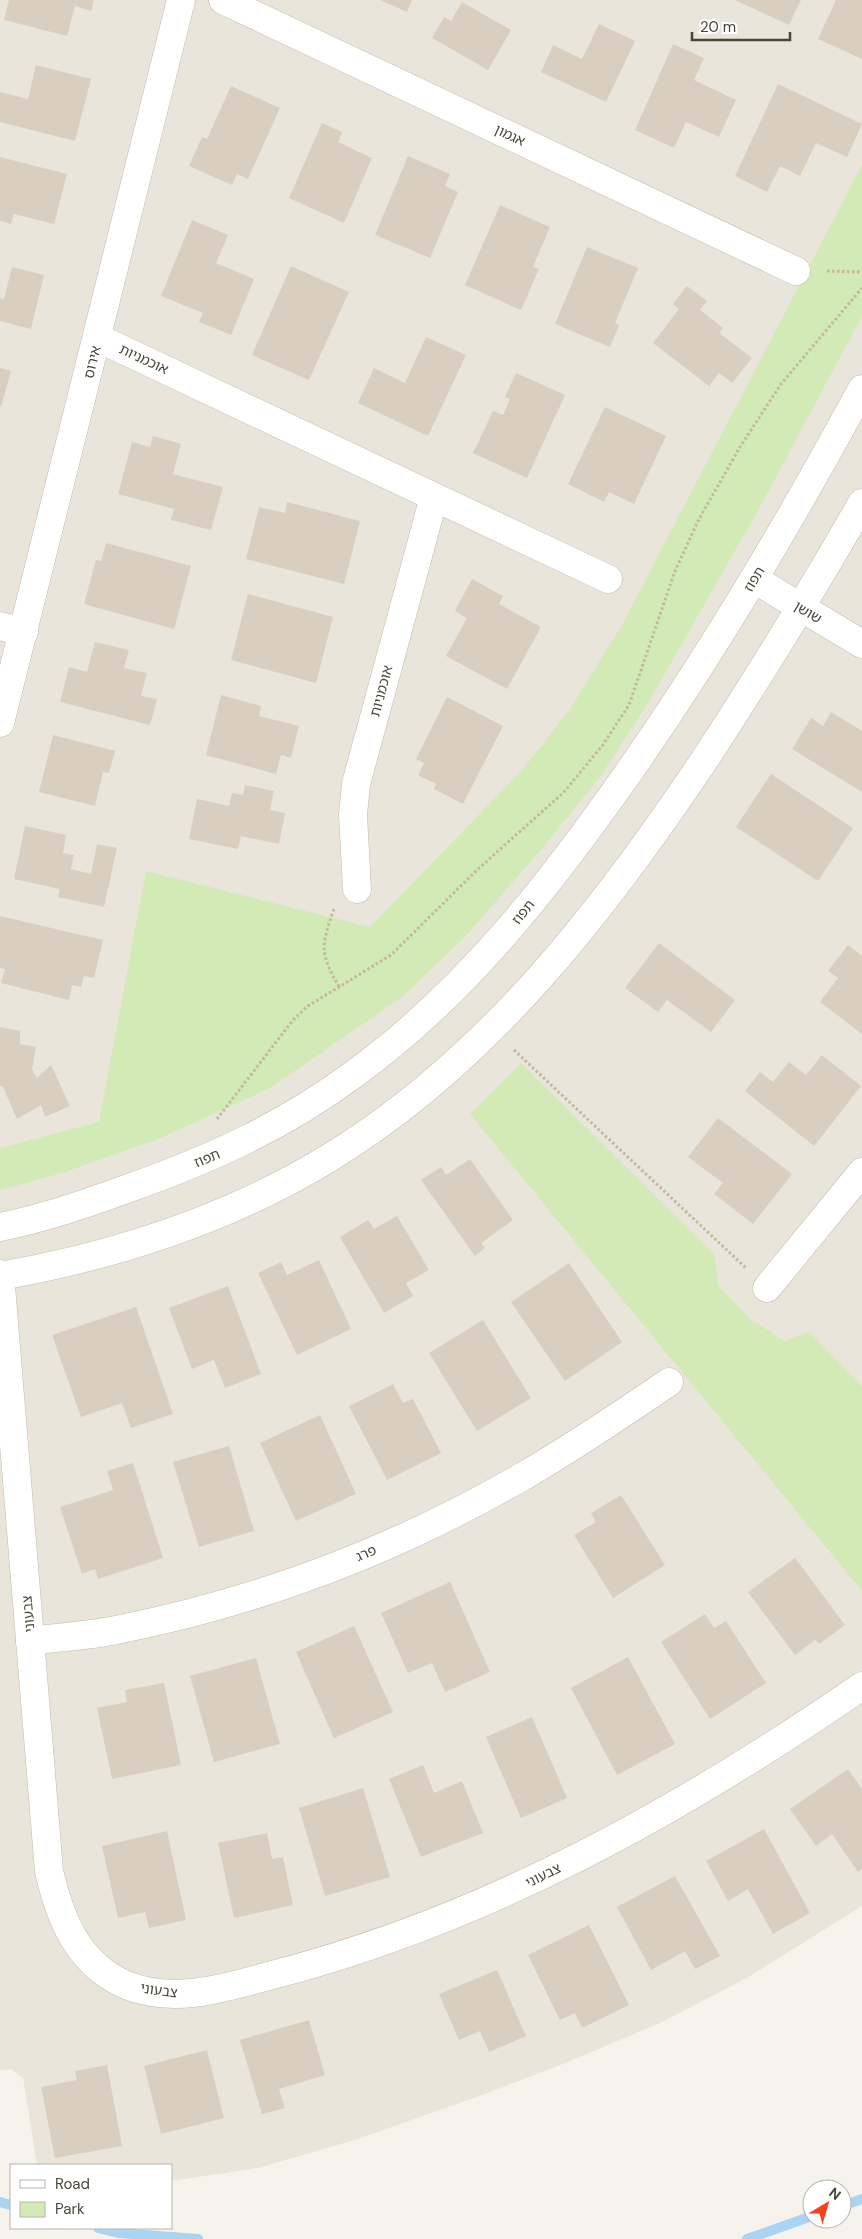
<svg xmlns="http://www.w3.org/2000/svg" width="862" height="2239" font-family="'DM Sans','Noto Sans Hebrew',sans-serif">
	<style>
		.residential { fill: #eae5da }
		.green { fill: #d2eab5 }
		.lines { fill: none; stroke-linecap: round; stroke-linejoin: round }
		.stream { stroke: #a9d4f2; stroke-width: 10 }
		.building { fill: #d8cfc1 }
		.minor-casing { stroke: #c2bbae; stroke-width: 29 }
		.path { stroke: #c4b79f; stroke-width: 3; stroke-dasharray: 2.5 2.5; stroke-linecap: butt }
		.minor { stroke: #fff; stroke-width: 28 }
		.labels { text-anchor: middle; stroke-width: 5; stroke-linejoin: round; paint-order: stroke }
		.street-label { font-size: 14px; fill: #4b4439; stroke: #fff }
	</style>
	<rect width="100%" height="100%" fill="#f6f3ec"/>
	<!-- residential -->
	<polygon class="residential" points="0,0 862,0 862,1906 747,1978 660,2023 563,2064 482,2095 358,2139 258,2168 171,2181 171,2165 37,2165 23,2078 11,2069 0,2070"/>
	<!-- green -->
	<g class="green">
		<polygon points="862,165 862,316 761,505 647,705 600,777 539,852 465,937 402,997 270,1088 163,1137 65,1172 0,1190 0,1148 99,1122 146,871 370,927 523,769 570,709 622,625"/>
		<polygon points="521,1063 715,1255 718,1285 749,1318 784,1341 809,1332 862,1386 862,1591 470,1114"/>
	</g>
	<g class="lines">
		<!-- stream -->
		<g class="stream">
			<polyline points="0,2202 11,2205"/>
			<polyline points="842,2206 862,2199"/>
			<polyline points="98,2228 119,2233 198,2239"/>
			<polyline points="747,2239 812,2216"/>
		</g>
	</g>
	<!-- building -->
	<g class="building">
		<polygon points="9,0 94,0 91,11 75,6 67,36 4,20"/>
		<polygon points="380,0 412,0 407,12"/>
		<polygon points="735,0 801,0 789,25"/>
		<polygon points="836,0 862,0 862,59 818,39"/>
		<polygon points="462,2 511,30 488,70 432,38 444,17 451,21"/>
		<polygon points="599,24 635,41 606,102 541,72 553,45 582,59"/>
		<polygon points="673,44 704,58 694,80 736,100 719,137 686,122 674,148 635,130"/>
		<polygon points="36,65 91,79 75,141 0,122 0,92 28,99"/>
		<polygon points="778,84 862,124 847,157 816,143 800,176 780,166 767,192 735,176"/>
		<polygon points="231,86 280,108 248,179 237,174 232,185 189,166 202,137 207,139"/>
		<polygon points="322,123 342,132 338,142 372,158 344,223 289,198"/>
		<polygon points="408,156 450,174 445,186 458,192 430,258 375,235"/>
		<polygon points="0,157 67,174 54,224 14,214 11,224 0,221"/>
		<polygon points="500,205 550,227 533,267 539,269 521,310 465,285"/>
		<polygon points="192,220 228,235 216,263 254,279 231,335 199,322 203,313 161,296"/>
		<polygon points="587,247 638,268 615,323 619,325 610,347 555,324"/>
		<polygon points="291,266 349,292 309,380 252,355"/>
		<polygon points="12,267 44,275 31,329 0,321 0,298 4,299"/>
		<polygon points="687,286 707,301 700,310 723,328 719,333 752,358 732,383 719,373 709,386 653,343 679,309 673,304"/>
		<polygon points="426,337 466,355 428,436 358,403 374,368 405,383"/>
		<polygon points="0,368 11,371 1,407 0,407"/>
		<polygon points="516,373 565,395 527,478 473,453 493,411 503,415 510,399 505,397"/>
		<polygon points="605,407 666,436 634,504 609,492 604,502 568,484"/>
		<polygon points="153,436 181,444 173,474 223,487 211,530 171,520 174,509 118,494 132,442 150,447"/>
		<polygon points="287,502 360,521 344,584 246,559 259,507 285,513"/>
		<polygon points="106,543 191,566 174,629 84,604 96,560 101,561"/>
		<polygon points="472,579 503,596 499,604 541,627 507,689 446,656 467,618 455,611"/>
		<polygon points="248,594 333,617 316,683 231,660"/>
		<polygon points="95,642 129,650 124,668 147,673 141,696 157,699 150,725 60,702 69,667 87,672"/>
		<polygon points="221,695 261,706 259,716 299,726 291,758 281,755 276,774 206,755"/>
		<polygon points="447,697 503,726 463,804 434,789 436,784 418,775 424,763 416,759"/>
		<polygon points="831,712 862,731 862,792 792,749 811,718 823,726"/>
		<polygon points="53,735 115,751 109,773 103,772 95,806 39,792"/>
		<polygon points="771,774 853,828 818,881 736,827"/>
		<polygon points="245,785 274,791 270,810 285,813 279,844 241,836 238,849 189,839 197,799 229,806 232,793 243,795"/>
		<polygon points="25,826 66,835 63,853 74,855 71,869 91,874 97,844 117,848 104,907 58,897 60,889 14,879"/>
		<polygon points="0,916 103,940 94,978 84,976 81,987 72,985 69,1000 1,983 5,969 0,968"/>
		<polygon points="659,943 735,1000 711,1032 667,1000 658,1012 625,988"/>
		<polygon points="848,945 862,956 862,1034 820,1002 838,978 828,971"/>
		<polygon points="0,1027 20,1031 20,1044 36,1047 32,1070 37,1078 51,1065 70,1106 45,1117 41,1105 17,1119 3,1087 0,1086"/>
		<polygon points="822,1055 861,1086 814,1146 745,1091 760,1072 773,1082 789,1062 806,1075"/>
		<polygon points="718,1118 792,1174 753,1224 714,1194 723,1183 688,1157"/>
		<polygon points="470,1159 513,1220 481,1243 485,1248 475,1256 421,1180 441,1167 446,1175"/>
		<polygon points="397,1216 429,1270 406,1283 413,1296 384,1313 340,1237 368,1220 374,1229"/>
		<polygon points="319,1260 351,1329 297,1355 258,1273 281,1262 287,1275"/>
		<polygon points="569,1263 622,1342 565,1381 511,1302"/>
		<polygon points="228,1286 261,1374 225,1388 214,1360 192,1369 169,1308"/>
		<polygon points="136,1307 173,1414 131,1428 122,1403 81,1417 52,1335"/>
		<polygon points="483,1320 531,1398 477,1431 429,1353"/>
		<polygon points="393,1384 403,1403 413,1399 441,1453 387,1480 349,1406"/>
		<polygon points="320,1415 356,1494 296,1521 260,1443"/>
		<polygon points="229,1446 254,1531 199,1547 173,1462"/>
		<polygon points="133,1463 163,1558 98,1579 95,1569 82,1574 60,1507 113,1490 107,1471"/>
		<polygon points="621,1495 665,1565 613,1598 574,1535 596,1522 591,1513"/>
		<polygon points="795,1558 845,1625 819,1644 815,1640 795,1655 748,1592"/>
		<polygon points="450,1582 490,1672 445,1692 432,1663 408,1673 381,1613"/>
		<polygon points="705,1614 714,1628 726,1621 766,1683 710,1719 661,1642"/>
		<polygon points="354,1626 393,1712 334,1738 296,1652"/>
		<polygon points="628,1657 675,1744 617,1775 571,1688"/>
		<polygon points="256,1658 280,1744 214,1762 190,1676"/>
		<polygon points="164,1683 181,1765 112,1779 97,1708 127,1702 125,1690"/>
		<polygon points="532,1717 567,1798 521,1818 486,1737"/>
		<polygon points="423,1765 434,1793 462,1781 483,1833 421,1857 389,1779"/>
		<polygon points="848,1769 862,1789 862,1869 858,1872 832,1834 816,1846 790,1809"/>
		<polygon points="363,1788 390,1877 325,1896 299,1808"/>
		<polygon points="764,1829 810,1913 773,1934 748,1889 728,1901 706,1861"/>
		<polygon points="167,1831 186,1920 149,1928 145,1912 118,1918 102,1846"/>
		<polygon points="267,1833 272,1859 283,1857 293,1905 234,1918 218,1843"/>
		<polygon points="675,1876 720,1956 695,1969 685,1951 651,1970 617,1907"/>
		<polygon points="589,1925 629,2005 582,2028 575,2013 560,2020 528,1955"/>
		<polygon points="497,1970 526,2036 489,2052 480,2031 459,2040 439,1994"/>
		<polygon points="309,2020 325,2075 279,2089 285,2108 262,2114 240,2040"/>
		<polygon points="207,2050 224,2118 161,2134 144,2066"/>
		<polygon points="107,2065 122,2146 55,2158 41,2087 77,2080 75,2071"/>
	</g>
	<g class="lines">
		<!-- minor casing -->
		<g class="minor-casing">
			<g id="minor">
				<polyline points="223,0 796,271"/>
				<polyline points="98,338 608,579"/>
				<polyline points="754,579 862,644"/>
				<polyline points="0,626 24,632"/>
				<polyline points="0,723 181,0"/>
				<polyline points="357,889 353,815 356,784 434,497"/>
				<path d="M0,1227c45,-9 88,-24 132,-40 81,-29 152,-61 222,-113 112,-81 198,-192 277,-305 85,-122 160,-249 231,-380"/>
				<path d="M0,1274l49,597c11,48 29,93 77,114 49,20 102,2 150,-11 214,-56 406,-164 586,-288"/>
				<path d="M0,1276c114,-20 229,-57 329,-118 159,-97 276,-249 378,-402 54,-83 106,-167 155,-253"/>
				<polyline points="767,1288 862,1172"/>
				<path d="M30,1641c29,-4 58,-5 86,-11 142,-28 279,-80 404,-152 52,-30 101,-63 149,-96"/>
			</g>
		</g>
		<!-- path -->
		<g class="path">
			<polyline points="827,271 862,272"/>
			<path d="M334,909c-13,37 -15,44 6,79"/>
			<polyline points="514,1050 746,1268"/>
			<polyline points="217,1119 293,1020 308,1006 391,955 477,870 564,792 602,746 629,705 675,571 699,519 740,447 781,384 862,288"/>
		</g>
		<!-- minor -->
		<use href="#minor" class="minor"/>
	</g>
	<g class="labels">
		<!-- street labels -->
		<g class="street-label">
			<text transform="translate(510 135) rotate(25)" y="5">אגמון</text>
			<text transform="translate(144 359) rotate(25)" y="5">אוכמניות</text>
			<text transform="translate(92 362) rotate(-76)" y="5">אירוס</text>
			<text transform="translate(754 579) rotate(-59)" y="5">תפוז</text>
			<text transform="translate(808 612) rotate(31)" y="5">שושן</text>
			<text transform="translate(381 691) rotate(-75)" y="5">אוכמניות</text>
			<text transform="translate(523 912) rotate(-51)" y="5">תפוז</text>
			<text transform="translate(207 1158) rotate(-23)" y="5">תפוז</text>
			<text transform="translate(366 1553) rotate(-23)" y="5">פרג</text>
			<text transform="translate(28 1614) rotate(-95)" y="5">צבעוני</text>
			<text transform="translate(543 1875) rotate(-26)" y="5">צבעוני</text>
			<text transform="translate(159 1990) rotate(8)" y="5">צבעוני</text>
		</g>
	</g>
	<!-- legend -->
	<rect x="10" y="2164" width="162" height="65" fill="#ffffff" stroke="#b7b4b0"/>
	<rect x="20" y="2180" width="25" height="8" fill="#ffffff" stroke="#b7b4b0"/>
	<text x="55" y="2189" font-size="15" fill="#4b4439">Road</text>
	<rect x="20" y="2202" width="25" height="15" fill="#d2eab5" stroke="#b7b4b0"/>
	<text x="55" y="2214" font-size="15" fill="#4b4439">Park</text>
	<!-- north arrow -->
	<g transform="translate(827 2204) rotate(38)"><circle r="24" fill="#ffffff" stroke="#b7b4b0"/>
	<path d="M0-4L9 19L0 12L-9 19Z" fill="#fc3f1d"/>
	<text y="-8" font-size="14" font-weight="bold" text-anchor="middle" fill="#4b4439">N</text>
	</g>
	<!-- scale -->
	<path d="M692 32v8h98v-8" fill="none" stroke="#4b4439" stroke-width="2.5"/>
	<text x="700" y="32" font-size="15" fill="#4b4439" stroke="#ffffff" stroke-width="4" paint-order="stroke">20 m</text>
</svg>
